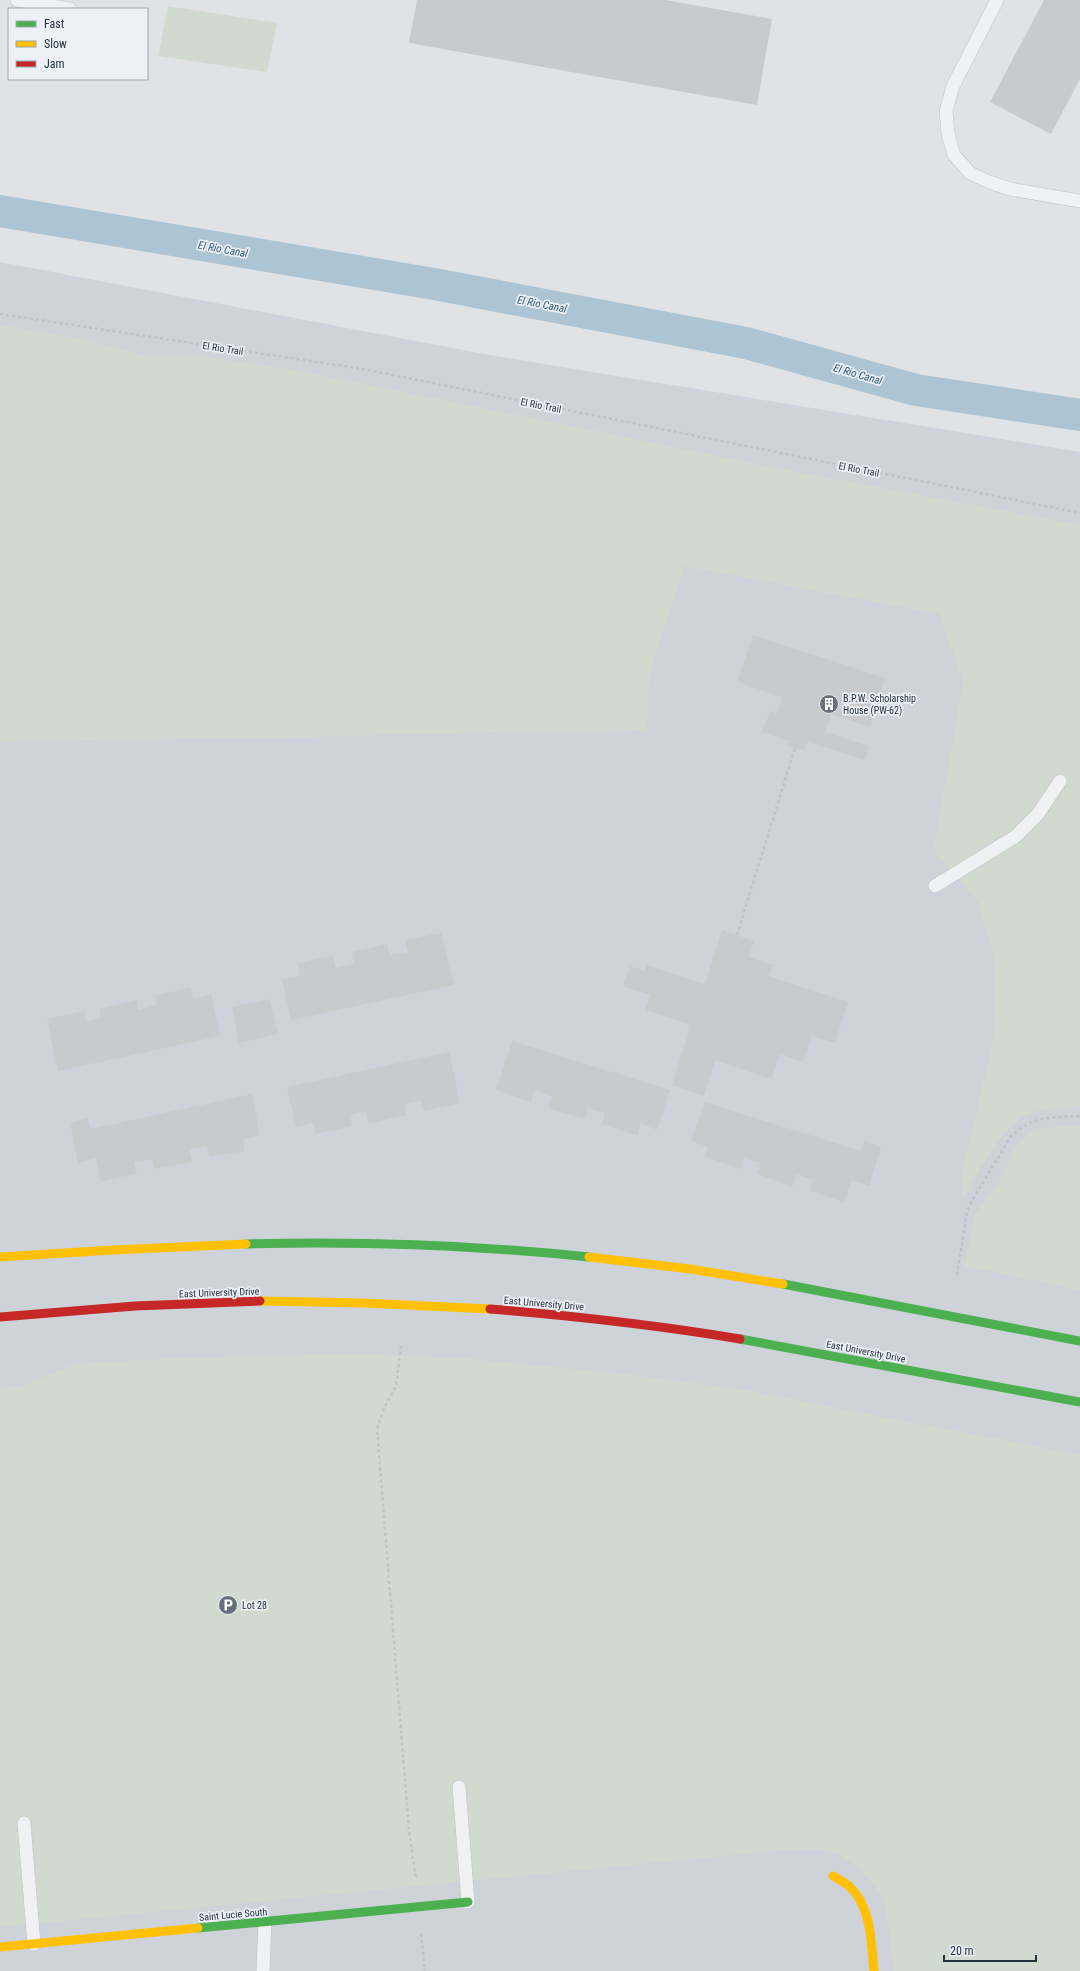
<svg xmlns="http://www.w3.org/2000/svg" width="1080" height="1971" font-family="'Roboto Condensed',sans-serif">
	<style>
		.built { fill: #cdd3d9 }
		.green { fill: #d1dacf }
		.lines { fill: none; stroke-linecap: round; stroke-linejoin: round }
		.canal { stroke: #acc4d3; stroke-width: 32 }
		.building { fill: #c8cbcd }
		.lane-casing { stroke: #bec1c3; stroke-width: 14 }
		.path { stroke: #bfc2c5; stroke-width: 2.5; stroke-dasharray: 3 3; stroke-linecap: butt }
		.lane { stroke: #eff1f2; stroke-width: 13 }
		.fast { stroke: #4caf50; stroke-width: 9 }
		.slow { stroke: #ffc107; stroke-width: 9 }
		.jam { stroke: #c62828; stroke-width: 9 }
		.labels { text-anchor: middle; stroke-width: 3.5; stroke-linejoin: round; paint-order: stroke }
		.street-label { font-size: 10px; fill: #253240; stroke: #ecf1f6 }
		.poi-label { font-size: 10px; fill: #253240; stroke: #ecf1f6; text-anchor: start }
		.water-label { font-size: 11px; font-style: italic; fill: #2c5776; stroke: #ecf1f6 }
	</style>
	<rect width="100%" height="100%" fill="#e0e3e5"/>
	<!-- built -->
	<polygon class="built" points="0,262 484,354 1080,452 1080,1971 0,1971"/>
	<!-- green -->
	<g class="green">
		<polygon points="168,6 277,23 267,72 158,56"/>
		<path d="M0,325l88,15 59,16 47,-1 101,15 482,98 303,57v582c-16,1 -37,0 -52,7 -27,12 -50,60 -66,85l-1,-25 31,-126 3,-48 -2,-47 -15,-51 -44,-52 29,-170 -24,-66 -255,-48 -35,110 -2,55 -157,1 -214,6 -276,3z"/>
		<polygon points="1080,1125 1080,1290 964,1266 975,1214 998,1184 1015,1148 1024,1138 1036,1129"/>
		<polygon points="354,1354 459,1358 616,1373 739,1389 1080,1455 1080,1971 894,1971 884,1898 871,1881 858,1867 839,1855 822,1849 795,1849 0,1927 0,1388 22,1386 75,1364 177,1358"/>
	</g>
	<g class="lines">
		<!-- canal -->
		<polyline class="canal" points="0,211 434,284 746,343 916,390 1080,415"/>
	</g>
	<!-- building -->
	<g class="building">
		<polygon points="417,0 665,0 772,19 757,105 409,43"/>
		<polygon points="1044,0 1080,0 1080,79 1051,134 990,102"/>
		<polygon points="753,635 885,678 870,727 831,714 825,732 869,746 865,760 807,742 804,751 788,746 789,741 762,732 770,711 777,713 782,697 737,682"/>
		<polygon points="722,930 754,941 749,957 773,965 769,976 848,1002 835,1043 812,1036 803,1062 780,1054 771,1079 715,1060 704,1096 672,1085 691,1025 645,1010 650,995 623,986 630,966 645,971 646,965 705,984"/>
		<polygon points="441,933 454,985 291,1020 282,980 300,976 298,963 333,956 336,968 354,964 352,952 387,944 390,955 408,952 405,940"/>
		<polygon points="191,987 193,999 211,994 220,1036 58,1071 47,1019 84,1011 86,1022 101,1018 99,1009 137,1000 139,1010 157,1005 155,996"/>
		<polygon points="269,999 278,1034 239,1043 232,1007"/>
		<polygon points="512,1041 670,1090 657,1130 640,1123 638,1136 602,1124 605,1113 588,1108 585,1119 548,1108 552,1097 534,1090 531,1102 496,1090"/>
		<polygon points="449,1052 460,1103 424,1111 421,1100 404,1104 406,1115 369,1124 366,1111 350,1115 352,1126 316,1134 314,1123 296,1127 287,1087"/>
		<polygon points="252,1094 260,1135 243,1139 245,1151 209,1157 207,1146 189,1150 192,1162 154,1169 152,1159 134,1162 137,1173 101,1182 96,1158 78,1163 70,1123 88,1118 91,1129"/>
		<polygon points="705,1102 860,1151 865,1141 881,1147 869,1186 852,1180 844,1202 810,1191 813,1180 796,1174 793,1186 757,1174 761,1163 743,1158 741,1169 705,1157 708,1147 691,1141"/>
	</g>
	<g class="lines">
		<!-- lane casing -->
		<g class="lane-casing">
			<g id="lane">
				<polyline points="17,0 70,9"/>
				<polyline points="997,0 953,86 946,111 948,134 954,155 970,173 989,182 1010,189 1080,201"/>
				<polyline points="935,886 1016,836 1038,814 1060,781"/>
				<polyline points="459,1787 468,1902"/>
				<polyline points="24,1823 34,1944"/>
				<polyline points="263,1971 265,1922"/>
			</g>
		</g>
		<!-- path -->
		<g class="path">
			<polyline points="0,314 363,369 1080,513"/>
			<polyline points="737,935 795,748"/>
			<path d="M957,1275l10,-63 3,-8 41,-68c23,-21 40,-18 69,-20"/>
			<polyline points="401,1346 396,1386 384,1408 377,1429 409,1830 416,1879"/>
			<polyline points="421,1934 425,1971"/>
		</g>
		<!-- lane -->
		<use href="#lane" class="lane"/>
		<!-- fast -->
		<g class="fast">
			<path d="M246,1244c114,-3 229,1 343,13"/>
			<polyline points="783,1284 1080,1341"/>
			<polyline points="740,1339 1080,1402"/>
			<polyline points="198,1928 468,1902"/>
		</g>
		<!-- slow -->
		<g class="slow">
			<polyline points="0,1257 113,1250 246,1244"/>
			<polyline points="589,1257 690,1269 783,1284"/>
			<polyline points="260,1301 364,1303 490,1309"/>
			<path d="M833,1876c5,3 11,6 16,10 23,21 22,57 25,85"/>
			<polyline points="0,1947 198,1928"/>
		</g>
		<!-- jam -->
		<g class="jam">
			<path d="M490,1309c84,7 167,16 250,30"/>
			<polyline points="0,1317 135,1306 260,1301"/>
		</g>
	</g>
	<!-- icons -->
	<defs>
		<g id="building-disc" transform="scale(1)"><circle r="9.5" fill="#66707a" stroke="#ecf1f6"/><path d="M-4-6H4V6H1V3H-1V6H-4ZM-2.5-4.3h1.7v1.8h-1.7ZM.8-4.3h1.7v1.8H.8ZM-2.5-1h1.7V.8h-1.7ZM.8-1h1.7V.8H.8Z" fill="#fff"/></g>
		<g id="parking-disc" transform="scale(1)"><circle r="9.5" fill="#66707a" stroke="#ecf1f6"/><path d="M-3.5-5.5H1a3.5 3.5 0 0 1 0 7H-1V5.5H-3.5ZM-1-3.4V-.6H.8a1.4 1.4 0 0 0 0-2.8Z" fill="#fff"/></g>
	</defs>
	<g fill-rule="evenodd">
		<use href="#building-disc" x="829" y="704"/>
		<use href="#parking-disc" x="228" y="1605"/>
	</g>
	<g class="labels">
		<!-- street labels -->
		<g class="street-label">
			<text transform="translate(223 348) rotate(9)" y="4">El Rio Trail</text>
			<text transform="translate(541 405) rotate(11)" y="4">El Rio Trail</text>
			<text transform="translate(859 469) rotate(11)" y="4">El Rio Trail</text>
			<text transform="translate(219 1292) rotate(-2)" y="4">East University Drive</text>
			<text transform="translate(544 1303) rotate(5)" y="4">East University Drive</text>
			<text transform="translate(866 1351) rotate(11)" y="4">East University Drive</text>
			<text transform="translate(233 1914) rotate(-5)" y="4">Saint Lucie South</text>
		</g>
		<!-- poi labels -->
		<g class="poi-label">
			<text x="843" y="702">B.P.W. Scholarship<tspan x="843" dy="12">House (PW-62)</tspan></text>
			<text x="242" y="1609">Lot 28</text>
		</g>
		<!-- water labels -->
		<g class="water-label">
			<text transform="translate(223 249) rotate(10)" y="4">El Rio Canal</text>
			<text transform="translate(542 304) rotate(11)" y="4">El Rio Canal</text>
			<text transform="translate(858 374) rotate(16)" y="4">El Rio Canal</text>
		</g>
	</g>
	<!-- legend -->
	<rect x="8" y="8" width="140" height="72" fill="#ecf1f6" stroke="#9ca5ad"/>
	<rect x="16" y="21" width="20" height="6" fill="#4caf50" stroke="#9ca5ad"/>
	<text x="44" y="28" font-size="12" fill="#253240">Fast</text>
	<rect x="16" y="41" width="20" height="6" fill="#ffc107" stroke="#9ca5ad"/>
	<text x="44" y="48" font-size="12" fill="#253240">Slow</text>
	<rect x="16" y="61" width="20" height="6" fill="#c62828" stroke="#9ca5ad"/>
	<text x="44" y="68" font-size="12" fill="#253240">Jam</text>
	<!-- scale -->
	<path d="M944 1955v6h92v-6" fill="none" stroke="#253240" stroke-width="2"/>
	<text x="950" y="1955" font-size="12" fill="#253240" stroke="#ecf1f6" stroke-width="3" paint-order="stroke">20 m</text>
</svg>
